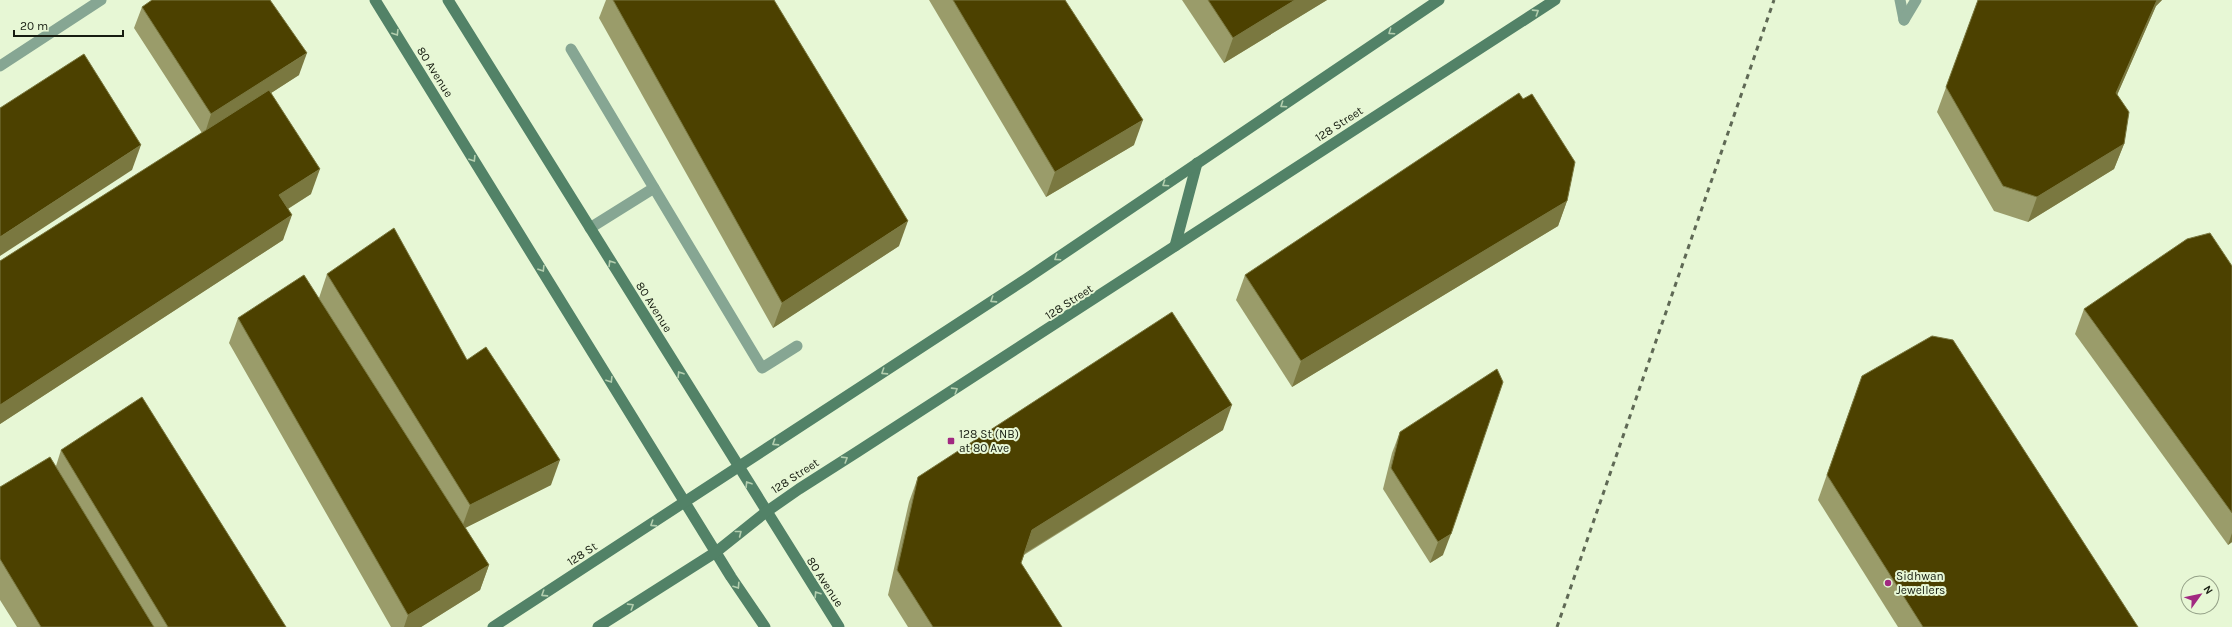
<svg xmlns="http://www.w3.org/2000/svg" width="2232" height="627" font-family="Karla,sans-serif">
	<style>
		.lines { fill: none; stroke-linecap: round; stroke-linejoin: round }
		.service { stroke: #86a693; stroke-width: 11 }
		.secondary { stroke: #528267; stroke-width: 11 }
		.rail { stroke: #5f6955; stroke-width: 3; stroke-dasharray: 5 5; stroke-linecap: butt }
		.wall { fill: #9a9c6a }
		.shaded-wall { fill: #7a7840 }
		.building { fill: #4c4100; stroke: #7a7840 }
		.oneway { stroke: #b3ceae }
		.poi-dot { fill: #a12981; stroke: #e7f7d5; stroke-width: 1.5 }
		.labels { text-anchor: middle; stroke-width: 4; stroke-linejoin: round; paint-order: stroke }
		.street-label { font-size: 12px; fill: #171d11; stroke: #e7f7d5 }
		.poi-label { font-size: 12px; fill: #171d11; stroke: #e7f7d5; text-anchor: start }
	</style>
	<rect width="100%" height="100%" fill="#e7f7d5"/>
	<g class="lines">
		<!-- service -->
		<g class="service">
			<polyline points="1900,0 1904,20"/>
			<polyline points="1904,20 1916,0"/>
			<polyline points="571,49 654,188 590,228"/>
			<polyline points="0,66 101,0"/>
			<polyline points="654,188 762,368 797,346"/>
		</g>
		<!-- secondary -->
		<g class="secondary">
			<polyline points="375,0 731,577 765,627"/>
			<polyline points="448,0 839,627"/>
			<polyline points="1175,246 1197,163"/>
			<polyline points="493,627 1026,279 1439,0"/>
			<path d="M598,627l118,-75 50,-40 33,-23c253,-161 504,-325 756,-489"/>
		</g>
		<!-- rail -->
		<polyline class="rail" points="1557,627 1774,0"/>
	</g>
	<!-- wall -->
	<g class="wall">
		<polygon points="606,0 613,0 899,246 773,328 599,18"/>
		<polygon points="929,0 1065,0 1134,145 1046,197"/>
		<polygon points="1182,0 1327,0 1224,63"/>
		<polygon points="1978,0 2162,0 2156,6 2117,95 2124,144 2114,169 2028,222 1994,211 1937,112"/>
		<polygon points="142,7 299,75 271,93 311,194 288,209 283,240 0,424 0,261 202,133 134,28"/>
		<polygon points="1567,201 1558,226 1292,387 1236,300 1245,275"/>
		<polygon points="2232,266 2232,542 2228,545 2075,334 2084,309"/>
		<polygon points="327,274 467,360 551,485 465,528 489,565 480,590 421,627 391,627 229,343 238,318 319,298"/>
		<polygon points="1853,401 2138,627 1898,627 1818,500"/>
		<polygon points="1223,430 1024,555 1021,563 1062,627 908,627 888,595 909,502 918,477"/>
		<polygon points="1400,432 1443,555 1430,563 1383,489 1392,453"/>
		<polygon points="61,450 286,627 17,627 0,600 0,487 56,466"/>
	</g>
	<!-- shaded-wall -->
	<g class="shaded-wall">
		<polygon points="1295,0 1327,0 1224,63 1233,38"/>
		<polygon points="2157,0 2162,0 2156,6 2107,118 2116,93"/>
		<polygon points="307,53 299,75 204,136 211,114"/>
		<polygon points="1143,120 1134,145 1046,197 1055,172"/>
		<polygon points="2124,144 2114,169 2028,222 2037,197"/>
		<polygon points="141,145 132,170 0,256 0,237"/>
		<polygon points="320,169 311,194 270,220 279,195"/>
		<polygon points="1567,201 1558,226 1292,387 1301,361"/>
		<polygon points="292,215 283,240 0,424 0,405"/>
		<polygon points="908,221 899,246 773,328 782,303"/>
		<polygon points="1232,405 1223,430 1022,555 1032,530"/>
		<polygon points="560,460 551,485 461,530 470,505"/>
		<polygon points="2232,533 2232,542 2228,545"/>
		<polygon points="1451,534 1443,555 1430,563 1438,542"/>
		<polygon points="489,565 480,590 421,627 404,627 408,615"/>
	</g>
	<!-- building -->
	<g class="building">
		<polygon points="152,0 270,0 307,53 211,114 142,7"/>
		<polygon points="613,0 774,0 908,221 782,303"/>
		<polygon points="953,0 1065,0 1143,120 1055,172"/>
		<polygon points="1208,0 1295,0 1233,38"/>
		<polygon points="1978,0 2157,0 2116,93 2129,112 2124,144 2037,197 2003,186 1946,87"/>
		<polygon points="84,54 141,145 0,237 0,108"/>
		<polygon points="269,90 320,169 279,195 292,215 0,405 0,261"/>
		<polygon points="1519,93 1523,99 1532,94 1575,162 1567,201 1301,361 1245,275"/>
		<polygon points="394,228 467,360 486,347 560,460 470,505 327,274"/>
		<polygon points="2210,233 2232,266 2232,513 2084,309 2187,239"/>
		<polygon points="304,275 489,565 408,615 238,318"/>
		<polygon points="1172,312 1232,405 1032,530 1021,563 1062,627 933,627 897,570 918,477"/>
		<polygon points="1932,336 1953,340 2138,627 1923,627 1827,475 1862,376"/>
		<polygon points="1497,369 1503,382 1451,534 1438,542 1391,468 1400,432"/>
		<polygon points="142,397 286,627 168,627 61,450"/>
		<polygon points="50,457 154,627 41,627 0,559 0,487"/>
	</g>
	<!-- one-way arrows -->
	<defs><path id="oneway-chevron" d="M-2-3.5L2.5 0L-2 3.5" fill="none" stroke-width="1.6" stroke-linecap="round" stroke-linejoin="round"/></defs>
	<g class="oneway">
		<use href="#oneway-chevron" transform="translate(1536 12) rotate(-33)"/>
		<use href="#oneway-chevron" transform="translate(1391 32) rotate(146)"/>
		<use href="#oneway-chevron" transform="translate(396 33) rotate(58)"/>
		<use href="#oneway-chevron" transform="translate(1283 105) rotate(146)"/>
		<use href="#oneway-chevron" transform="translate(473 159) rotate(58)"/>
		<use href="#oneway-chevron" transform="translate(1165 184) rotate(146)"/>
		<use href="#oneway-chevron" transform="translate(1057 258) rotate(146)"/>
		<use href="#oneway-chevron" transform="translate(611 263) rotate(-122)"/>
		<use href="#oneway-chevron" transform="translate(542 269) rotate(58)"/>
		<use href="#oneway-chevron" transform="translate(993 300) rotate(147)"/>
		<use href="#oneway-chevron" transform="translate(884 372) rotate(147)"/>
		<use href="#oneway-chevron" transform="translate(680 374) rotate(-122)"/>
		<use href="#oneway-chevron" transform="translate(610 380) rotate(58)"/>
		<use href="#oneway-chevron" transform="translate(955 390) rotate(-32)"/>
		<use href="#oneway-chevron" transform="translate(775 443) rotate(147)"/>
		<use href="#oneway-chevron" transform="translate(845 459) rotate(-32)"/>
		<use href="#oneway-chevron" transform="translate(748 484) rotate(-122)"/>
		<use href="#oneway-chevron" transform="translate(653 524) rotate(147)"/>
		<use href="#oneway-chevron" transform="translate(739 533) rotate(-38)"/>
		<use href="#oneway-chevron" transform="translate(737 586) rotate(57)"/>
		<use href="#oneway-chevron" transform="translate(544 594) rotate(147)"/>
		<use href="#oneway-chevron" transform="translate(817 594) rotate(-123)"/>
		<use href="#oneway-chevron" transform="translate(631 606) rotate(-32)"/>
	</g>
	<!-- markers -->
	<g class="poi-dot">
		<rect x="947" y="437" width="8" height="8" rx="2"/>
		<circle cx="1888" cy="583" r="4"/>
	</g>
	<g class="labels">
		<!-- street labels -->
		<g class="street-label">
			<text transform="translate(435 72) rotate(58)" y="4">80 Avenue</text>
			<text transform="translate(1339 124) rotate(-33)" y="4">128 Street</text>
			<text transform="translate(1069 302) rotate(-33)" y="4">128 Street</text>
			<text transform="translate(654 307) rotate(58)" y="4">80 Avenue</text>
			<text transform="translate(795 476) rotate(-33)" y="4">128 Street</text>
			<text transform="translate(582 554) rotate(-33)" y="4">128 St</text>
			<text transform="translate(825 582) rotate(57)" y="4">80 Avenue</text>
		</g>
		<!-- poi labels -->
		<g class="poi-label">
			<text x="959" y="438">128 St (NB)<tspan x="959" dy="14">at 80 Ave</tspan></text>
			<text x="1896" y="580">Sidhwan<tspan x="1896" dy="14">Jewellers</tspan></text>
		</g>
	</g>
	<!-- north arrow -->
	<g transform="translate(2200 595) rotate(57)"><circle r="19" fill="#e7f7d5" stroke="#94a087"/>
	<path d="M0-3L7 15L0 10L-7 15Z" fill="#a12981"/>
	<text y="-6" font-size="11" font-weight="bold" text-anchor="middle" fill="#171d11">N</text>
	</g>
	<!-- scale -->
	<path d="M14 30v6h109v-6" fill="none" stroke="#171d11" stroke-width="2"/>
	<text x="20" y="30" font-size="12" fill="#171d11" stroke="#e7f7d5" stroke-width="3" paint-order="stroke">20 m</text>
</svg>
